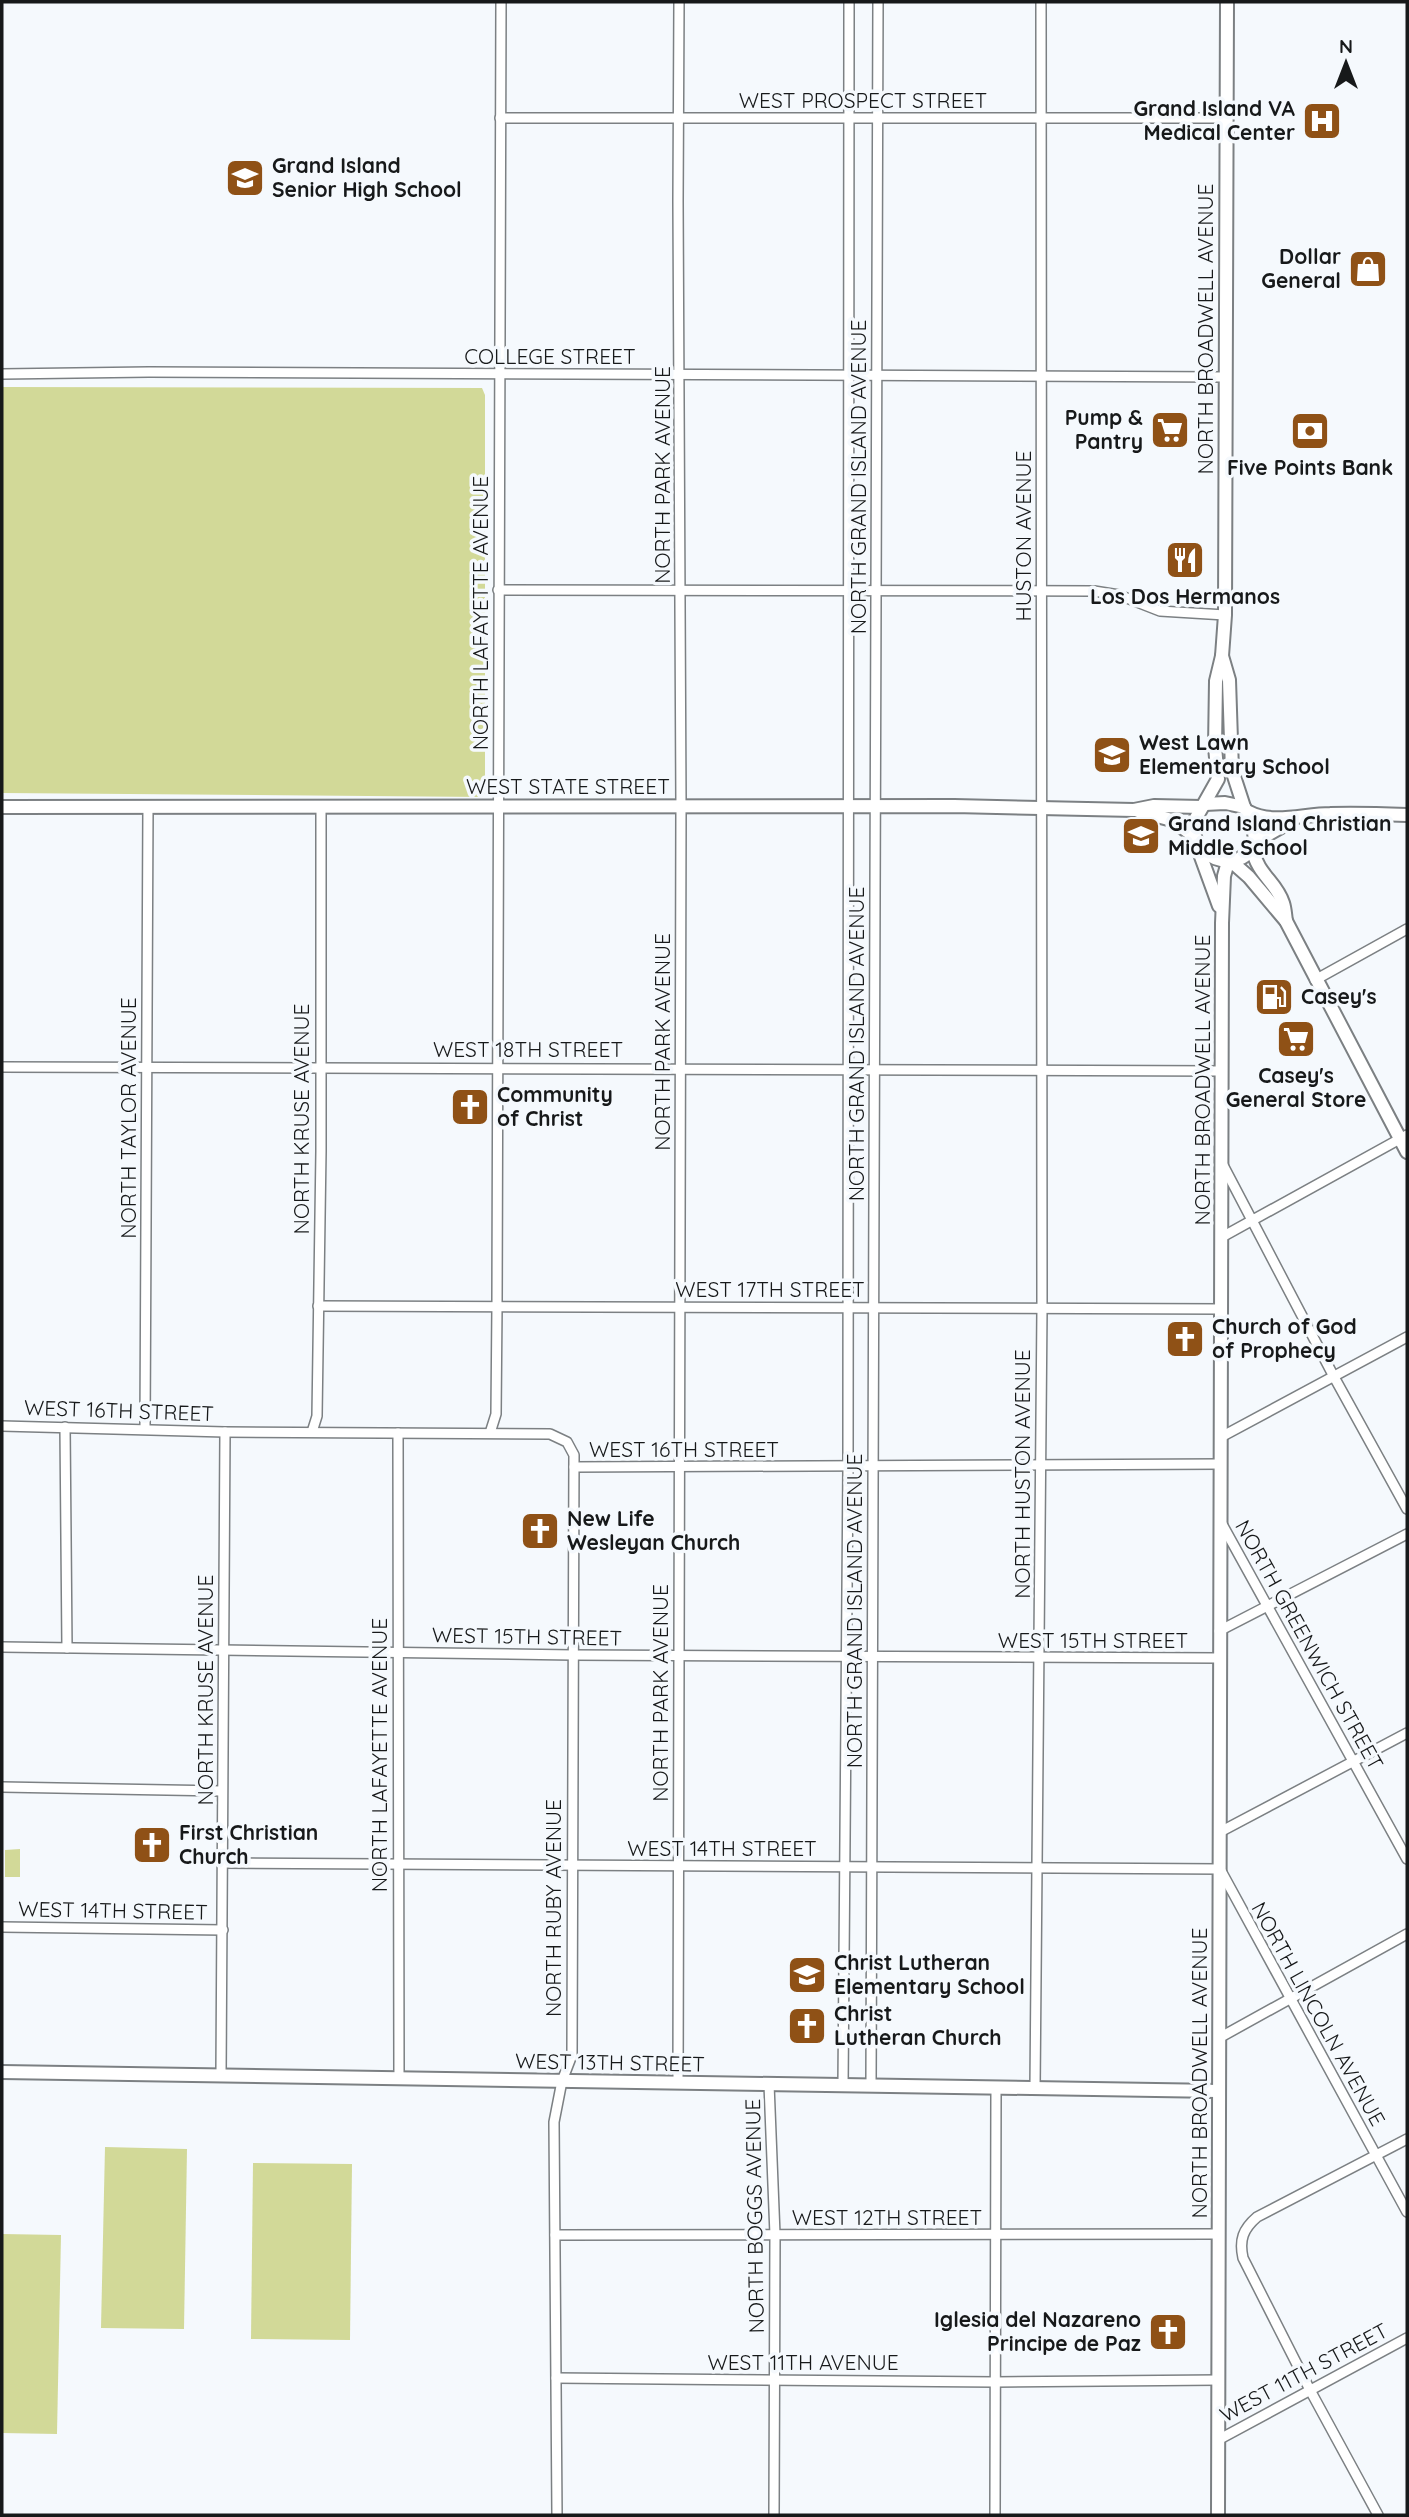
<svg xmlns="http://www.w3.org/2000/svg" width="1409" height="2517" font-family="Quicksand,sans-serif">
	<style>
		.green { fill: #d2d998 }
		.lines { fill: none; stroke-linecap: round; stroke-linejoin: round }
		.street-casing { stroke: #7c8083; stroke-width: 12 }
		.secondary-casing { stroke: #7c8083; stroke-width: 16 }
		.street { stroke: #fff; stroke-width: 9 }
		.secondary { stroke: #fff; stroke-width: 12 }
		.labels { text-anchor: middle; stroke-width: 7; stroke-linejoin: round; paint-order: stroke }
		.street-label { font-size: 21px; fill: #17191a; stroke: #f5f9fd }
		.poi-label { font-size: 21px; font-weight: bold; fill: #17191a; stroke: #f5f9fd; text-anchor: start }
	</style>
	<rect width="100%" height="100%" fill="#f5f9fd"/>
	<!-- green -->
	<g class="green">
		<polygon points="2,387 482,388 485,395 485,793 482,797 2,793"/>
		<polygon points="20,1849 20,1877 5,1877 5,1850"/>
		<polygon points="105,2147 187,2149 184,2329 101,2328"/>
		<polygon points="253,2163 352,2164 350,2340 251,2339"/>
		<polygon points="2,2234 61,2235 57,2434 2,2433"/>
	</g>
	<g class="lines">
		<!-- street casing -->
		<g class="street-casing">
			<g id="street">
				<polyline points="500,118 1226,118"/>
				<polyline points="2,374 149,372 1225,377"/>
				<polyline points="498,590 1094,591 1119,595 1160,611 1225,615"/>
				<polyline points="1315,980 1407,929"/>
				<polyline points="2,1067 1222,1071"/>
				<polyline points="1223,1165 1333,1375 1407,1509"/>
				<polyline points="1222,1237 1407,1135"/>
				<polyline points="318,1306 1222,1309"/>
				<polyline points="2,1426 225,1432 550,1434 567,1442 574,1455 572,2055 562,2081 554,2122 557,2515"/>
				<polyline points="65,1427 67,1648"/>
				<polyline points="145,1429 148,806"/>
				<polyline points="312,1432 317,1416 321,1151 321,806"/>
				<polyline points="398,1433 399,2078"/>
				<polyline points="490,1433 496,1414 497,1306 501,2"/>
				<polyline points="1221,1437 1407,1337"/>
				<polyline points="574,1467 1221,1464"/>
				<polyline points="1222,1524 1407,1859"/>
				<polyline points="1219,1631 1407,1534"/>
				<polyline points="2,1647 573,1655 1219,1658"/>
				<polyline points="2,1787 222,1791"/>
				<polyline points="1220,1832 1407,1733"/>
				<polyline points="224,1863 1220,1869 1407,2212"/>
				<polyline points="2,1927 223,1930"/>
				<polyline points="1219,2038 1407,1934"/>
				<polyline points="221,2074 225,1432"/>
				<polyline points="678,2083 681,806 678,201 679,2"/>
				<polyline points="769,2084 775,2235 774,2515"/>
				<polyline points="843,2086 848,1467 849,2"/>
				<polyline points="871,2086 878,2"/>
				<polyline points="1035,2088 1042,1309 1041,2"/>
				<polyline points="555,2235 1218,2234"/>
				<polyline points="556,2378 995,2382 1219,2380"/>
				<polyline points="1218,2440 1407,2338"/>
				<polyline points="995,2515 996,2088"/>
				<path d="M1378,2515l-68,-125 -67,-132c-4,-18 0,-29 14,-41l150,-78"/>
			</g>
		</g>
		<!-- secondary casing -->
		<g class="secondary-casing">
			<g id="secondary">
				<polyline points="1222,656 1229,680 1232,770 1244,807"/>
				<polyline points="2,807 954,806 1134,810 1154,806 1202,807"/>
				<polyline points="1138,811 1172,820 1195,837"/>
				<path d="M1249,812c25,13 54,2 81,2 26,-1 52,0 77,1"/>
				<polyline points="1255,842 1281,827 1291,819"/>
				<path d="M1252,848c6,28 24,33 31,55 2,6 2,12 3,18"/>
				<path d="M1200,849c19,16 44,18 55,-7l-2,-20 -9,-15 -19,-4 -20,1"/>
				<polyline points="1232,862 1249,877 1286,921 1407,1152"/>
				<polyline points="1219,906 1196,843 1194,829 1196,818 1218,779 1215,747 1216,681 1222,656 1225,615 1227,2"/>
				<polyline points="2,2072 1218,2091"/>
				<polyline points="1218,2515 1222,923 1224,876 1228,862"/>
			</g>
		</g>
		<!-- street -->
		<use href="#street" class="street"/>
		<!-- secondary -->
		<use href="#secondary" class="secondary"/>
	</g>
	<!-- icons -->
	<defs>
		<g id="hospital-square" transform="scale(2.0125)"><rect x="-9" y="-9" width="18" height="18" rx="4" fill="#8f5116" stroke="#f5f9fd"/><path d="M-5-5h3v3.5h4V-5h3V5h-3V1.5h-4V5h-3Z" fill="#fff"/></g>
		<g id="school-square" transform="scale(2.0125)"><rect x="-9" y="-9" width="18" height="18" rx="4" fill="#8f5116" stroke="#f5f9fd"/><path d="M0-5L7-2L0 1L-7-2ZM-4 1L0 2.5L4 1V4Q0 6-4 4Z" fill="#fff"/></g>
		<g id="shop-square" transform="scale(2.0125)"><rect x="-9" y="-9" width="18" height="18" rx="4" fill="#8f5116" stroke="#f5f9fd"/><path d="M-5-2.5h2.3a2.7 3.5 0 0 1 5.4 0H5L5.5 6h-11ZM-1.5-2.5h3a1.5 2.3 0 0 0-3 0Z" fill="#fff"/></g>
		<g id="supermarket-square" transform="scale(2.0125)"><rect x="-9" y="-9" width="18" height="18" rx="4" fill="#8f5116" stroke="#f5f9fd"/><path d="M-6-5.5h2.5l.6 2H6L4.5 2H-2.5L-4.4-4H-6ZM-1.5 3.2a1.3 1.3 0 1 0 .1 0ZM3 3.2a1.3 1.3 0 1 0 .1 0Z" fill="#fff"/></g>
		<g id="bank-square" transform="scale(2.0125)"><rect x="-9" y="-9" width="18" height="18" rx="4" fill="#8f5116" stroke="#f5f9fd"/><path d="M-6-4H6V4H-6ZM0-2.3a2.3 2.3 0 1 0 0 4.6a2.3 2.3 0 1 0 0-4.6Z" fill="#fff"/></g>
		<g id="restaurant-square" transform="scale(2.0125)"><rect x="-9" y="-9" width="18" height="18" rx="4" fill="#8f5116" stroke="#f5f9fd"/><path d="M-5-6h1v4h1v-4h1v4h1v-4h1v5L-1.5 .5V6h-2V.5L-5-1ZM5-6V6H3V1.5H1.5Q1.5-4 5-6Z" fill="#fff"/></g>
		<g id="fuel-square" transform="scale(2.0125)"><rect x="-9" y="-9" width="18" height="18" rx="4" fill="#8f5116" stroke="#f5f9fd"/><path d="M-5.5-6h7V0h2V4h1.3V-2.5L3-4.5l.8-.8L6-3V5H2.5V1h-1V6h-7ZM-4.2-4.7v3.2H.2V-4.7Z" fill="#fff"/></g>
		<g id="church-square" transform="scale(2.0125)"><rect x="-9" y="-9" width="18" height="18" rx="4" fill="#8f5116" stroke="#f5f9fd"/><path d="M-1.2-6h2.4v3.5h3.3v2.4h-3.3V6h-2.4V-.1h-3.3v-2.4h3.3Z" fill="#fff"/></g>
	</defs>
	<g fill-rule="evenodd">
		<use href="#hospital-square" x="1322" y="121"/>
		<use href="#school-square" x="245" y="178"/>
		<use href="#shop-square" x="1368" y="269"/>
		<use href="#supermarket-square" x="1170" y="430"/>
		<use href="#bank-square" x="1310" y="431"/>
		<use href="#restaurant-square" x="1185" y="560"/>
		<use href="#school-square" x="1112" y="755"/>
		<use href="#school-square" x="1141" y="836"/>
		<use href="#fuel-square" x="1274" y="997"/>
		<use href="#supermarket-square" x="1296" y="1039"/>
		<use href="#church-square" x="470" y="1107"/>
		<use href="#church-square" x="1185" y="1339"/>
		<use href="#church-square" x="540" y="1531"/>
		<use href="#church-square" x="152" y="1845"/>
		<use href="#school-square" x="807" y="1975"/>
		<use href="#church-square" x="807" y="2026"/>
		<use href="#church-square" x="1168" y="2332"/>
	</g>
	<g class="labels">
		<!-- street labels -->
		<g class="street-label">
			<text x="863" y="108">WEST PROSPECT STREET</text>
			<text transform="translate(1206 329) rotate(-90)" y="7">NORTH BROADWELL AVENUE</text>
			<text x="550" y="364">COLLEGE STREET</text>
			<text transform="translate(663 475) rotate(-90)" y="7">NORTH PARK AVENUE</text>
			<text transform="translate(859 477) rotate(-90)" y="7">NORTH GRAND ISLAND AVENUE</text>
			<text transform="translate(1024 536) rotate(-90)" y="7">HUSTON AVENUE</text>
			<text transform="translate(481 613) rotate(-90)" y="7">NORTH LAFAYETTE AVENUE</text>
			<text x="568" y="794">WEST STATE STREET</text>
			<text transform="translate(663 1042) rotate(-90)" y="7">NORTH PARK AVENUE</text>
			<text transform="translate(857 1044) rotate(-90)" y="7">NORTH GRAND ISLAND AVENUE</text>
			<text x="528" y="1057">WEST 18TH STREET</text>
			<text transform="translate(1203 1080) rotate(-90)" y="7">NORTH BROADWELL AVENUE</text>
			<text transform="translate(129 1118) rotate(-90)" y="7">NORTH TAYLOR AVENUE</text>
			<text transform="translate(302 1119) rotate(-90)" y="7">NORTH KRUSE AVENUE</text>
			<text x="770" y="1297">WEST 17TH STREET</text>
			<text transform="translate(119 1411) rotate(2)" y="7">WEST 16TH STREET</text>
			<text x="684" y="1457">WEST 16TH STREET</text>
			<text transform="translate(1023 1474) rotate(-90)" y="7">NORTH HUSTON AVENUE</text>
			<text transform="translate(855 1611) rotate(-90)" y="7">NORTH GRAND ISLAND AVENUE</text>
			<text transform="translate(527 1637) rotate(1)" y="7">WEST 15TH STREET</text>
			<text x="1093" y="1648">WEST 15TH STREET</text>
			<text transform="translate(1309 1645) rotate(61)" y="7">NORTH GREENWICH STREET</text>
			<text transform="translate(206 1690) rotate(-90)" y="7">NORTH KRUSE AVENUE</text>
			<text transform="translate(661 1693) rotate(-90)" y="7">NORTH PARK AVENUE</text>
			<text transform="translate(380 1755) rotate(-90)" y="7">NORTH LAFAYETTE AVENUE</text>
			<text x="722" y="1856">WEST 14TH STREET</text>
			<text transform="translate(554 1908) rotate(-90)" y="7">NORTH RUBY AVENUE</text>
			<text transform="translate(113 1911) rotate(1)" y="7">WEST 14TH STREET</text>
			<text transform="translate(1318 2014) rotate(61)" y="7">NORTH LINCOLN AVENUE</text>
			<text transform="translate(610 2063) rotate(1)" y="7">WEST 13TH STREET</text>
			<text transform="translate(1200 2073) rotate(-90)" y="7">NORTH BROADWELL AVENUE</text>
			<text transform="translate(755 2216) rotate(-91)" y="7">NORTH BOGGS AVENUE</text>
			<text x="887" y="2225">WEST 12TH STREET</text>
			<text x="803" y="2370">WEST 11TH AVENUE</text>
			<text transform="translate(1304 2373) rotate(-28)" y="7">WEST 11TH STREET</text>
		</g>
		<!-- poi labels -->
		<g class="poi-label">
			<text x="1295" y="116" text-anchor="end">Grand Island VA<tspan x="1295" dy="24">Medical Center</tspan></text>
			<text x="272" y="173">Grand Island<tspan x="272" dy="24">Senior High School</tspan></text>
			<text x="1341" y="264" text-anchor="end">Dollar<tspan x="1341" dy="24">General</tspan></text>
			<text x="1143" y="425" text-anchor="end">Pump &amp;<tspan x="1143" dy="24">Pantry</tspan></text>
			<text x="1310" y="475" text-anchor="middle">Five Points Bank</text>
			<text x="1185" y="604" text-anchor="middle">Los Dos Hermanos</text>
			<text x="1139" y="750">West Lawn<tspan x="1139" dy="24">Elementary School</tspan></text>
			<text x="1168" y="831">Grand Island Christian<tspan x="1168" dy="24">Middle School</tspan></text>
			<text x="1301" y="1004">Casey's</text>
			<text x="1296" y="1083" text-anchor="middle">Casey's<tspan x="1296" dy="24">General Store</tspan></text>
			<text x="497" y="1102">Community<tspan x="497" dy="24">of Christ</tspan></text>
			<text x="1212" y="1334">Church of God<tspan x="1212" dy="24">of Prophecy</tspan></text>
			<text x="567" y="1526">New Life<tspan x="567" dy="24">Wesleyan Church</tspan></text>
			<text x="179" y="1840">First Christian<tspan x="179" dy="24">Church</tspan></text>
			<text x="834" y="1970">Christ Lutheran<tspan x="834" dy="24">Elementary School</tspan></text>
			<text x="834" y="2021">Christ<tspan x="834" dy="24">Lutheran Church</tspan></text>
			<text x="1141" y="2327" text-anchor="end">Iglesia del Nazareno<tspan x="1141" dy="24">Principe de Paz</tspan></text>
		</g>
	</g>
	<!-- border -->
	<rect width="1409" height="2517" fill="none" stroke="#17191a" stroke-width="7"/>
	<!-- north arrow -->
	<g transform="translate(1346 63)" stroke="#f5f9fd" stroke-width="5" paint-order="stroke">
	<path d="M0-5L12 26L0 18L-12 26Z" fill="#17191a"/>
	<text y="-10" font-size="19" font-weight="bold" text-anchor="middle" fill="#17191a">N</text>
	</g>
</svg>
